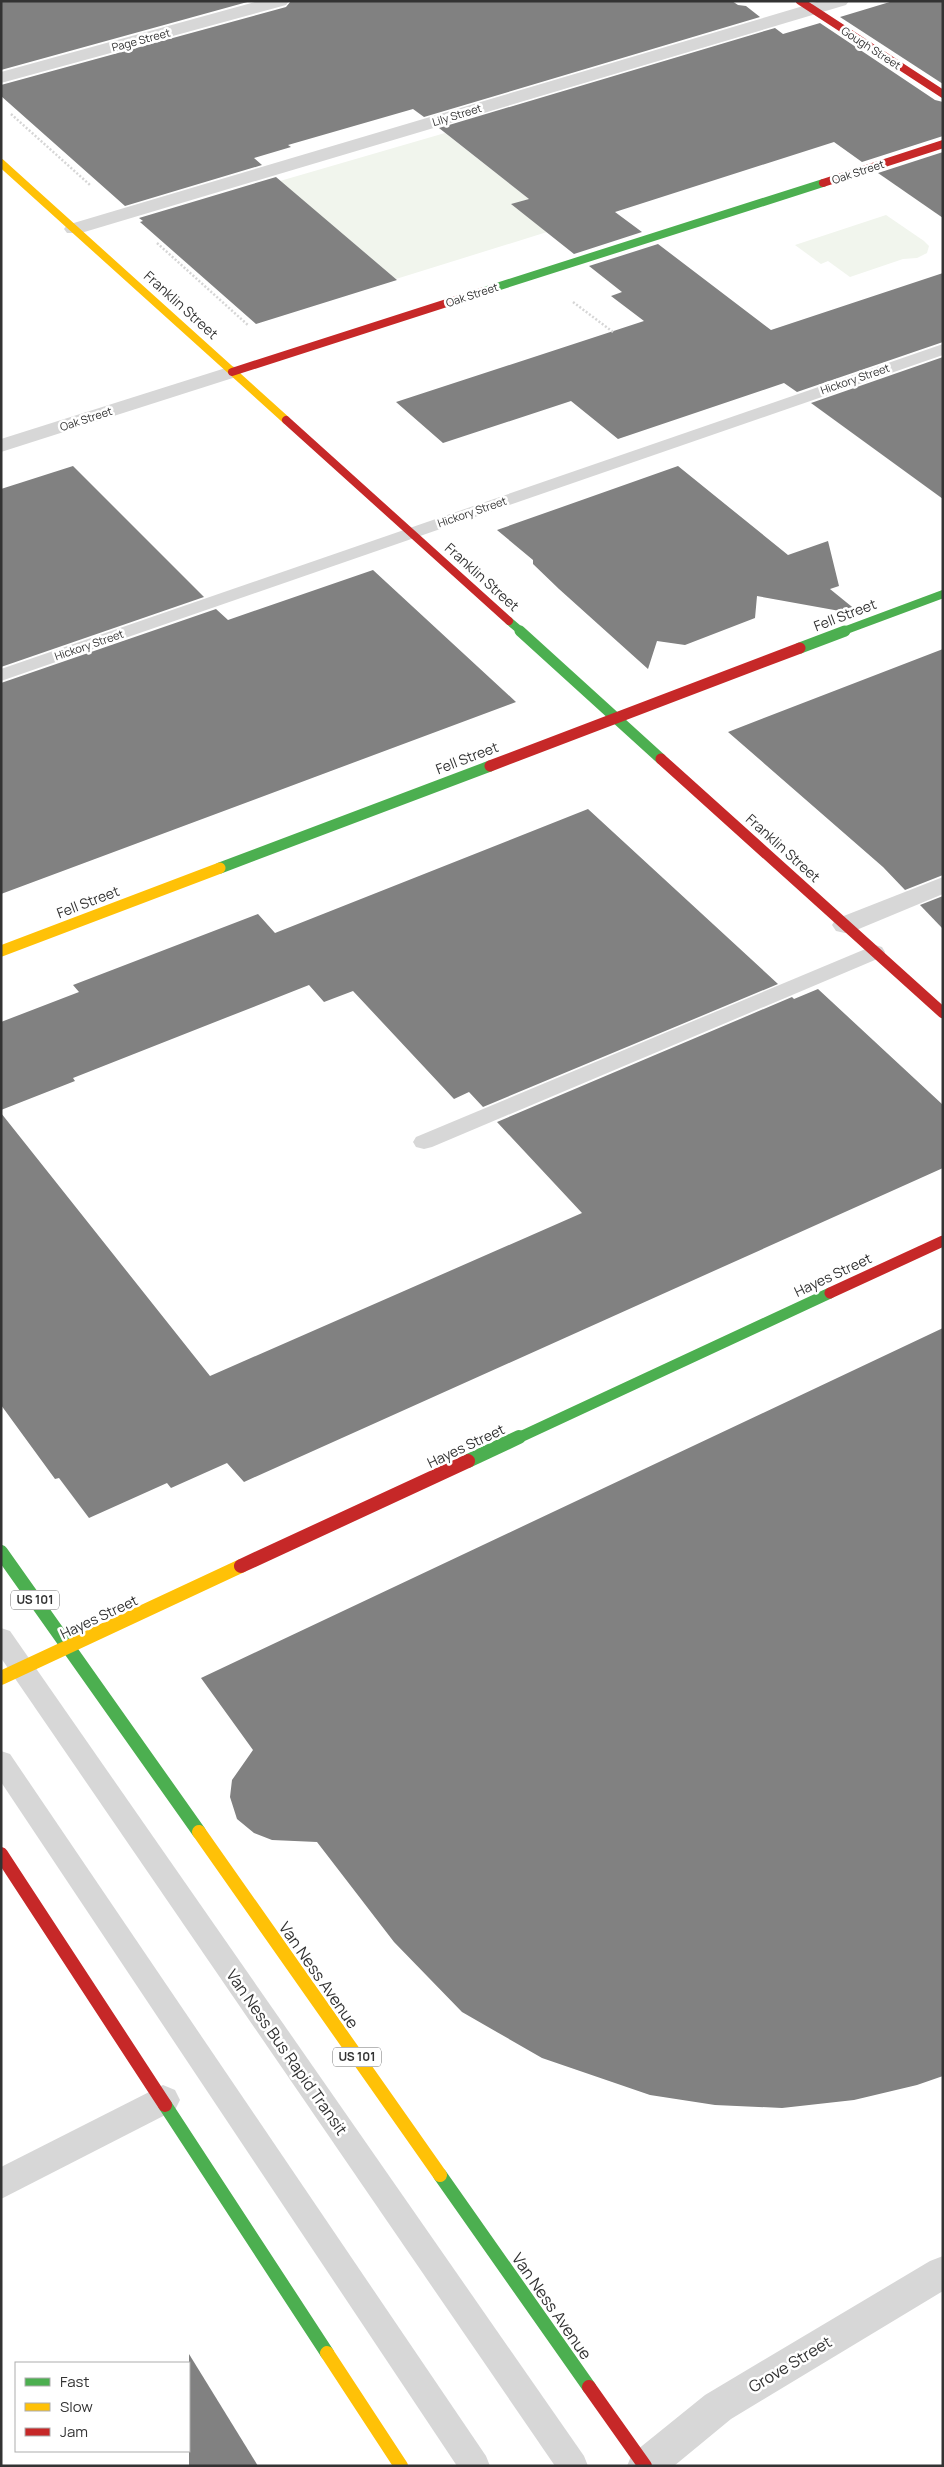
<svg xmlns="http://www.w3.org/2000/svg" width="944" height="2467" font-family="Manrope,sans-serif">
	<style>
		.green { fill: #f1f5ed }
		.building { fill: #818181 }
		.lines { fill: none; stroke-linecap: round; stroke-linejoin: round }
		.path { stroke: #d6d6d6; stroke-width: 2.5; stroke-dasharray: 2 2; stroke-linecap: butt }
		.lane { fill: #d7d7d7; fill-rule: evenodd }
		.street { fill: #d7d7d7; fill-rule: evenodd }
		.fast-far2 { stroke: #4caf50; stroke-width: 8 }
		.fast-far1 { stroke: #4caf50; stroke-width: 11 }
		.fast { stroke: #4caf50; stroke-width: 14 }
		.slow-far2 { stroke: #ffc107; stroke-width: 8 }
		.slow-far1 { stroke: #ffc107; stroke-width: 11 }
		.slow { stroke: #ffc107; stroke-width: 14 }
		.jam-far2 { stroke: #c62828; stroke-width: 8 }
		.jam-far1 { stroke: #c62828; stroke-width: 11 }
		.jam { stroke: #c62828; stroke-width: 14 }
		.labels { text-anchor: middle; stroke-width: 5; stroke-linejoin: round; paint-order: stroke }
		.far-street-label { font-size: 11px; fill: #333; stroke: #fff }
		.shield { fill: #fff; stroke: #707070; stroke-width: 1 }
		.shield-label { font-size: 12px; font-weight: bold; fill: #333 }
		.street-label { font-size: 14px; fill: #333; stroke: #fff }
		.near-street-label { font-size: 16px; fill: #333; stroke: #fff }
	</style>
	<rect width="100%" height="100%" fill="#fff"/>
	<!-- green -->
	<g class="green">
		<polygon points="445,133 529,199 512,204 547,232 396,279 280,181"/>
		<polygon points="886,215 924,241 929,246 927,253 917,258 903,259 850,277 828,261 821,264 795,245"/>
	</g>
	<!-- building -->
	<g class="building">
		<polygon points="1,1 251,1 1,70"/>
		<polygon points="291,1 732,1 738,5 746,6 760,17 424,117 413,109 288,145 291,147 254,158 262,165 125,206 1,96 1,85 286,7"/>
		<polygon points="893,1 943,2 943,84 840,17"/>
		<polygon points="820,23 935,100 943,102 943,136 862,162 834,142 615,212 642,232 574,254 511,204 529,199 439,128 775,28 783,34"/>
		<polygon points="943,152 943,218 878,173"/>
		<polygon points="276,177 397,280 256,324 140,222 143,221 139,218"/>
		<polygon points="658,244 771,330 943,273 943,342 797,392 784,383 618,439 571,401 443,443 396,402 644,321 611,296 622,292 589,266"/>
		<polygon points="943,357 943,499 811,403"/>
		<polygon points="73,466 204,597 1,667 1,489"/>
		<polygon points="678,466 788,555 828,541 839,586 830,589 862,615 757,596 755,618 685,645 657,641 648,669 559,589 533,564 533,560 497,530"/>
		<polygon points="373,570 516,702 1,894 1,683 216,609 228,620"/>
		<polygon points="943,649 943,875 905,890 883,867 728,732"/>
		<polygon points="588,809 778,984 483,1107 469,1092 454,1099 353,991 324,1002 309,985 73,1078 75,1081 1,1110 1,1022 79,992 73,985 258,914 275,933"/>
		<polygon points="943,896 943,929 920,905"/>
		<polygon points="818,989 943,1105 943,1168 244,1482 227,1463 171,1488 167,1483 89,1518 59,1478 55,1479 1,1405 1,1113 210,1376 582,1213 497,1122 792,997 794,999"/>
		<polygon points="943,1328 943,2076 917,2085 854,2100 782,2108 715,2105 650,2095 542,2058 462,2012 394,1942 317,1842 272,1840 254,1833 237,1819 230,1797 232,1780 253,1750 201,1678"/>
		<polygon points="189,2354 258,2466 189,2466"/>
	</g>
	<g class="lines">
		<!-- path -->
		<g class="path">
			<polyline points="11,114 90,185"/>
			<polyline points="157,243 249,326"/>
			<polyline points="573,302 613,332"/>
		</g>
		<!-- lane -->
		<g class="lane">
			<polygon points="943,344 943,355 1,681 1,669"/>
			<polygon points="875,945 882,947 885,952 882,957 432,1147 424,1149 416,1147 413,1142 416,1137"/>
			<polygon points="1,1628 10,1631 584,2456 588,2466 555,2466 1,1658"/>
			<polygon points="1,1751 10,1754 486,2456 490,2466 457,2466 1,1782"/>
		</g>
		<!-- street -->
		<g class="street">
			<polygon points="259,1 289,1 286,5 1,83 1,72"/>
			<polygon points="820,1 849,1 846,5 81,233 67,233 64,229 67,225"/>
			<polygon points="232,366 239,368 242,372 239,376 1,452 1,439"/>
			<polygon points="943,877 943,894 854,931 845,933 836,931 832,925 836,919"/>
			<polygon points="163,2085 175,2090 180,2100 175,2110 1,2199 1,2167"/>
			<polygon points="943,2256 943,2291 731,2419 674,2466 627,2466 632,2454 705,2395 930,2261"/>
		</g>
		<!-- fast-far2 -->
		<g class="fast-far2">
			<polyline points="484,291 823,183"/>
			<polyline points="509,621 522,632"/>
			<polyline points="841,632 943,594"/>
		</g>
		<!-- fast-far1 -->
		<g class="fast-far1">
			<polyline points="520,631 661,759"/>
			<polyline points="800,648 845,631"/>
			<polyline points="220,868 490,766"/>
			<polyline points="516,1439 830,1293"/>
		</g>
		<!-- fast -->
		<g class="fast">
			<polyline points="468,1461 519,1437"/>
			<polyline points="1,1552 199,1832"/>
			<polyline points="165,2105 327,2353"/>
			<polyline points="440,2175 589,2387"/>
		</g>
		<!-- slow-far2 -->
		<polyline class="slow-far2" points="1,163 286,420"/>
		<!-- slow-far1 -->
		<polyline class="slow-far1" points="1,951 220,868"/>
		<!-- slow -->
		<g class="slow">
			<polyline points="1,1678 241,1566"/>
			<polyline points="199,1832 440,2175"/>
			<polyline points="327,2353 401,2466"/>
		</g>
		<!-- jam-far2 -->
		<g class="jam-far2">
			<polyline points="800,1 943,94"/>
			<polyline points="823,183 943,144"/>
			<polyline points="232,372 484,291"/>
			<polyline points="286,420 509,621"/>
		</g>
		<!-- jam-far1 -->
		<g class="jam-far1">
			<polyline points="661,759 943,1013"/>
			<polyline points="490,766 800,648"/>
			<polyline points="830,1293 943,1241"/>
		</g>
		<!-- jam -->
		<g class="jam">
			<polyline points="241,1566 468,1461"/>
			<polyline points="1,1854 165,2105"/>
			<polyline points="589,2387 645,2466"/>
		</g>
	</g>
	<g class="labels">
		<!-- far-street labels -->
		<g class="far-street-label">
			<text transform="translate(141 40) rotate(-15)" y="4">Page Street</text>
			<text transform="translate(871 48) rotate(33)" y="4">Gough Street</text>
			<text transform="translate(457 115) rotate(-17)" y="4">Lily Street</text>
			<text transform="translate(858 172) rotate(-18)" y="4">Oak Street</text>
			<text transform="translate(472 295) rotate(-18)" y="4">Oak Street</text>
			<text transform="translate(855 379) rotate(-19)" y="4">Hickory Street</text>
			<text transform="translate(86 419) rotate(-18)" y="4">Oak Street</text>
			<text transform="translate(472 512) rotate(-19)" y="4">Hickory Street</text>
			<text transform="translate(89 645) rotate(-19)" y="4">Hickory Street</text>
		</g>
		<!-- shield labels -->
		<g class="shield">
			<rect x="11" y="1590.5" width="48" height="19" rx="4"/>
			<rect x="333" y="2047.5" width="48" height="19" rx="4"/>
		</g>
		<g class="shield-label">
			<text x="35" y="1604">US 101</text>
			<text x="357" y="2061">US 101</text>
		</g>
		<!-- street labels -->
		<g class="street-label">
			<text transform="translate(181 305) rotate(42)" y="5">Franklin Street</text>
			<text transform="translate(482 577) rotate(42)" y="5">Franklin Street</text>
			<text transform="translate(845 615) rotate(-21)" y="5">Fell Street</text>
			<text transform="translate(467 758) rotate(-21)" y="5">Fell Street</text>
			<text transform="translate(783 848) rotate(42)" y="5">Franklin Street</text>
			<text transform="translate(88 902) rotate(-21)" y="5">Fell Street</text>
			<text transform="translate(833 1275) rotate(-25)" y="5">Hayes Street</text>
			<text transform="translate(466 1446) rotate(-25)" y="5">Hayes Street</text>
			<text transform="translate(99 1617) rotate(-25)" y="5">Hayes Street</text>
		</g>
		<!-- near-street labels -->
		<g class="near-street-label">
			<text transform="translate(319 1975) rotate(55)" y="6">Van Ness Avenue</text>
			<text transform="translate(287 2052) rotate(55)" y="6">Van Ness Bus Rapid Transit</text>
			<text transform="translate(552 2306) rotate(55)" y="6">Van Ness Avenue</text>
			<text transform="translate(790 2364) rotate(-31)" y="6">Grove Street</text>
		</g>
	</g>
	<!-- border -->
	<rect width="944" height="2467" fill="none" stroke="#333333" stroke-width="5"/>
	<!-- legend -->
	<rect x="15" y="2362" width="175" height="90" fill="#ffffff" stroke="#adadad"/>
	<rect x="25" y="2378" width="25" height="8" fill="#4caf50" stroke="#adadad"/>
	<text x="60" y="2387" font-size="15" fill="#333333">Fast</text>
	<rect x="25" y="2403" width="25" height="8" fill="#ffc107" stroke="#adadad"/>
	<text x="60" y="2412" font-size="15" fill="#333333">Slow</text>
	<rect x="25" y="2428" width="25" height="8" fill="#c62828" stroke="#adadad"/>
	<text x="60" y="2437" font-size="15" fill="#333333">Jam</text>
</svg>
